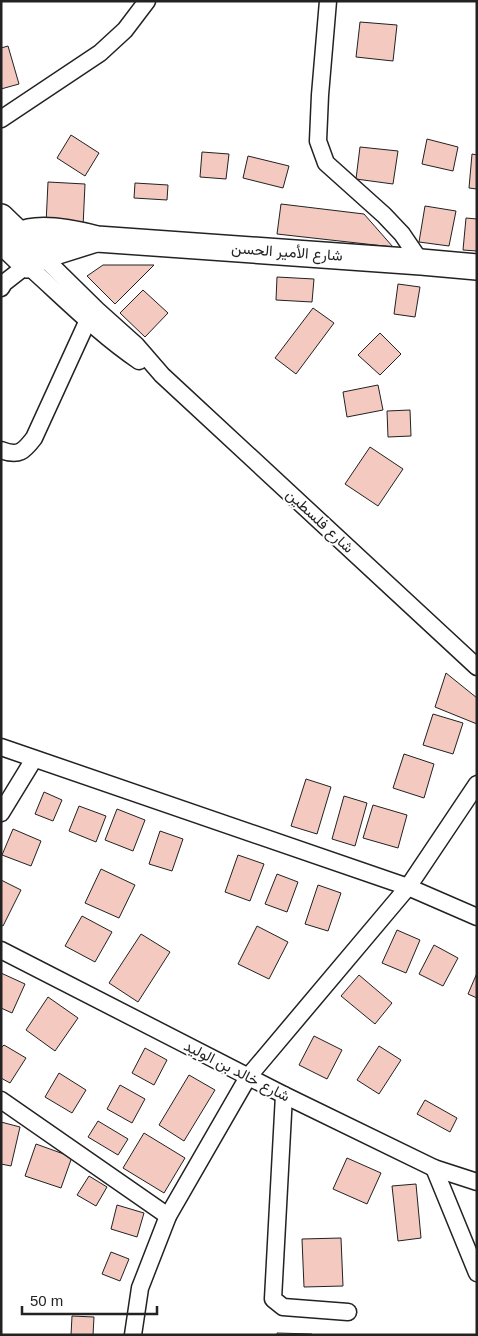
<svg xmlns="http://www.w3.org/2000/svg" width="478" height="1336" font-family="Helvetica,Vazirmatn,sans-serif">
	<style>
		.building { fill: #f3c9c0; stroke: #222 }
		.lines { fill: none; stroke-linecap: round; stroke-linejoin: round }
		.minor-casing { stroke: #222; stroke-width: 19 }
		.primary-casing { stroke: #222; stroke-width: 28 }
		.minor { stroke: #fff; stroke-width: 16 }
		.primary { stroke: #fff; stroke-width: 25 }
		.labels { text-anchor: middle; stroke-width: 4; stroke-linejoin: round; paint-order: stroke }
		.street-label { font-size: 15px; fill: #222; stroke: #fff }
	</style>
	<rect width="100%" height="100%" fill="#fff"/>
	<!-- building -->
	<g class="building">
		<polygon points="360,22 397,25 393,61 356,57"/>
		<polygon points="8,46 19,84 1,89 1,48"/>
		<polygon points="71,135 99,153 85,176 57,158"/>
		<polygon points="427,139 458,147 453,171 422,164"/>
		<polygon points="360,147 398,151 393,184 356,179"/>
		<polygon points="202,152 229,154 226,179 200,177"/>
		<polygon points="472,154 477,155 477,189 469,188"/>
		<polygon points="248,156 289,166 283,188 243,178"/>
		<polygon points="48,182 85,184 83,227 46,224"/>
		<polygon points="135,183 168,185 167,200 134,198"/>
		<polygon points="281,204 364,214 393,247 277,234"/>
		<polygon points="425,206 456,211 449,246 419,242"/>
		<polygon points="466,218 477,219 477,251 463,250"/>
		<polygon points="103,265 154,265 115,304 87,276"/>
		<polygon points="277,277 314,279 312,302 276,300"/>
		<polygon points="398,284 420,287 415,317 394,314"/>
		<polygon points="143,290 168,313 145,337 120,313"/>
		<polygon points="313,308 334,323 296,374 275,358"/>
		<polygon points="380,333 401,354 380,375 358,355"/>
		<polygon points="378,385 383,410 347,417 343,392"/>
		<polygon points="410,410 411,436 388,437 387,411"/>
		<polygon points="370,447 403,469 378,506 345,484"/>
		<polygon points="446,673 477,698 477,724 435,707"/>
		<polygon points="433,714 463,723 453,754 423,745"/>
		<polygon points="404,754 434,764 424,798 393,788"/>
		<polygon points="306,779 331,787 317,834 291,826"/>
		<polygon points="44,792 62,800 53,821 35,814"/>
		<polygon points="344,796 367,803 355,846 332,839"/>
		<polygon points="373,805 407,815 398,848 363,838"/>
		<polygon points="79,806 106,816 96,842 69,831"/>
		<polygon points="117,809 145,820 133,851 105,840"/>
		<polygon points="13,829 41,841 31,866 2,855"/>
		<polygon points="160,831 183,839 172,871 149,864"/>
		<polygon points="238,855 264,864 250,901 225,892"/>
		<polygon points="101,869 135,885 119,918 85,903"/>
		<polygon points="277,874 298,882 287,912 265,904"/>
		<polygon points="1,880 21,890 3,926 1,925"/>
		<polygon points="318,885 341,893 328,931 305,924"/>
		<polygon points="82,916 112,932 95,962 65,946"/>
		<polygon points="257,926 288,942 269,979 238,964"/>
		<polygon points="397,930 420,940 406,973 382,963"/>
		<polygon points="141,934 170,952 138,1002 109,983"/>
		<polygon points="434,945 458,958 443,986 419,974"/>
		<polygon points="1,973 25,984 12,1013 1,1008"/>
		<polygon points="477,973 477,998 468,994"/>
		<polygon points="359,975 392,1003 375,1024 341,996"/>
		<polygon points="48,997 78,1018 55,1051 26,1030"/>
		<polygon points="314,1036 342,1050 327,1079 299,1065"/>
		<polygon points="4,1045 26,1058 10,1083 1,1078 1,1048"/>
		<polygon points="379,1046 401,1060 379,1094 357,1080"/>
		<polygon points="145,1048 167,1060 154,1085 132,1073"/>
		<polygon points="59,1073 86,1090 72,1113 45,1097"/>
		<polygon points="189,1075 215,1090 184,1141 159,1125"/>
		<polygon points="120,1085 145,1099 132,1123 107,1109"/>
		<polygon points="425,1100 457,1118 450,1132 417,1114"/>
		<polygon points="98,1121 128,1139 118,1155 88,1137"/>
		<polygon points="1,1122 20,1127 11,1166 1,1164"/>
		<polygon points="144,1133 185,1158 164,1193 123,1168"/>
		<polygon points="36,1144 72,1157 61,1188 25,1176"/>
		<polygon points="347,1158 381,1173 367,1204 333,1189"/>
		<polygon points="89,1176 107,1187 96,1206 77,1195"/>
		<polygon points="416,1184 421,1238 398,1241 392,1186"/>
		<polygon points="117,1205 144,1213 137,1237 111,1229"/>
		<polygon points="341,1238 343,1286 304,1287 302,1239"/>
		<polygon points="111,1252 129,1259 120,1281 102,1274"/>
		<polygon points="72,1316 94,1317 93,1335 71,1335"/>
		<polygon points="277,1333 312,1334 312,1335 277,1335"/>
	</g>
	<g class="lines">
		<!-- minor casing -->
		<g class="minor-casing">
			<g id="minor">
				<polyline points="328,1 320,95 318,141 326,163 384,215 402,234 421,262"/>
				<polyline points="1,119 100,53 125,30 147,1"/>
				<polyline points="42,256 97,310 136,345 162,375 477,667"/>
				<path d="M1,288l3,-5 23,-18c36,32 72,69 112,96"/>
				<path d="M1,450c18,7 23,1 33,-12l54,-118"/>
				<polyline points="1,747 408,887 477,917"/>
				<polyline points="1,813 34,759"/>
				<polyline points="1,950 284,1095 434,1168 477,1182"/>
				<polyline points="284,1095 273,1299 283,1307 348,1312"/>
				<polyline points="1,1100 168,1216"/>
				<polyline points="434,1168 477,1273"/>
				<polyline points="133,1335 140,1288 168,1216 248,1077 408,887 477,784"/>
			</g>
		</g>
		<!-- primary casing -->
		<g class="primary-casing">
			<g id="primary">
				<polyline points="1,217 31,246"/>
				<polyline points="1,240 27,265 42,256 96,239"/>
				<path d="M8,246c4,-4 8,-8 12,-11 18,-10 58,-1 77,4l324,23 56,5"/>
			</g>
		</g>
		<!-- minor -->
		<use href="#minor" class="minor"/>
		<!-- primary -->
		<use href="#primary" class="primary"/>
	</g>
	<g class="labels">
		<!-- street labels -->
		<g class="street-label">
			<text transform="translate(287 252) rotate(4)" y="5">شارع الأمير الحسن</text>
			<text transform="translate(320 521) rotate(43)" y="5">شارع فلسطين</text>
			<text transform="translate(237 1071) rotate(27)" y="5">شارع خالد بن الوليد</text>
		</g>
	</g>
	<!-- border -->
	<rect width="478" height="1336" fill="none" stroke="#222222" stroke-width="5"/>
	<!-- scale -->
	<path d="M22 1306v8h135v-8" fill="none" stroke="#222222" stroke-width="2.5"/>
	<text x="30" y="1306" font-size="15" fill="#222222" stroke="#ffffff" stroke-width="4" paint-order="stroke">50 m</text>
</svg>
